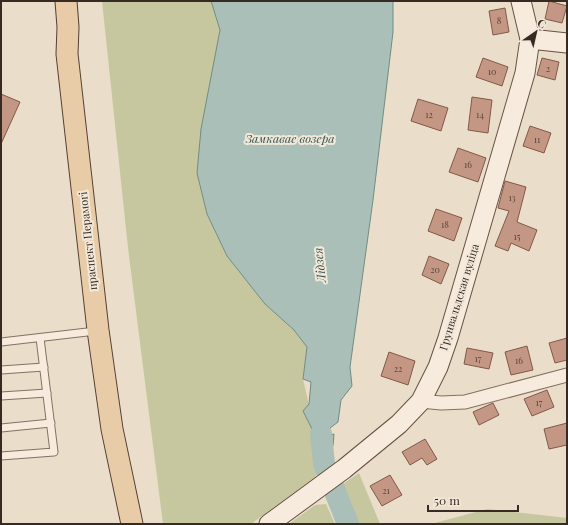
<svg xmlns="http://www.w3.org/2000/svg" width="568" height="525" font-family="'Playfair Display',serif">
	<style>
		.green { fill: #c7c79f }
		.water { fill: #aabfb7; stroke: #718d83 }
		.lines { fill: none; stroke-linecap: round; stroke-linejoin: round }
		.river { stroke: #aabfb7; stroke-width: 22 }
		.building { fill: #c49785; stroke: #825949 }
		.service-casing { stroke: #857060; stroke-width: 9 }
		.minor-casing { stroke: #857060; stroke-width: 15 }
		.secondary-casing { stroke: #675143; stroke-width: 21 }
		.primary-casing { stroke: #543f34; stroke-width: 23 }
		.service { stroke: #f6ebdd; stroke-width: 7 }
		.minor { stroke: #f6ebdd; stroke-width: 13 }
		.secondary { stroke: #f6ebdd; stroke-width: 19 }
		.primary { stroke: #e8cca7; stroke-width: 21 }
		.labels { text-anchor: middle; stroke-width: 4; stroke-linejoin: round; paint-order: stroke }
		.number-label { font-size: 9px; fill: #5a453b }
		.street-label { font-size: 11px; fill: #372a22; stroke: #f2e8d9 }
		.water-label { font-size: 12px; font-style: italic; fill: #33554f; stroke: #f2e8d9 }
	</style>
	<rect width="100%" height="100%" fill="#eaddca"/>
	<!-- green -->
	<g class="green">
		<polygon points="102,1 211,1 220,30 197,173 207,214 227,256 265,304 294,330 307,347 303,379 309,405 307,419 319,443 320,467 315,477 251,524 163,524 128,248"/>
		<polygon points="359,473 380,524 353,524 341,496 340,486"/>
		<polygon points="326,504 335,524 289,524 315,505"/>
		<polygon points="487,509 567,518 567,524 431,524"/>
	</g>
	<!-- water -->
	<polygon class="water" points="211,1 393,1 393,32 373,200 350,367 352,386 341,400 338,422 330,428 330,435 334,434 333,446 331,447 331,459 320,467 319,443 303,411 309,404 311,382 303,379 307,347 294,330 265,304 227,256 207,214 197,173 201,129 220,30"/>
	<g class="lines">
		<!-- river -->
		<polyline class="river" points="321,434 324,464 348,524"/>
	</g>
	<!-- building -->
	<g class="building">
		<polygon points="549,1 567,6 562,23 545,19"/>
		<polygon points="505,8 509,32 493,35 489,11"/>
		<polygon points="483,58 508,67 502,86 476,77"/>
		<polygon points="542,58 559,62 555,80 537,75"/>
		<polygon points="1,94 20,102 1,144"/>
		<polygon points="472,97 492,100 488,133 468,130"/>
		<polygon points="418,99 448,108 441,131 411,121"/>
		<polygon points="530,126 551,133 544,153 523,146"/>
		<polygon points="458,148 486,158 478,182 449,172"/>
		<polygon points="505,181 526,187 517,222 537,230 529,251 511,243 508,251 495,246 509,211 498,208"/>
		<polygon points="436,209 462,218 454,241 428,231"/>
		<polygon points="429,256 449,264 441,284 422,275"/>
		<polygon points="567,338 567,360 555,363 549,343"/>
		<polygon points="527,346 533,370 511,375 505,352"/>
		<polygon points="467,348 493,353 489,369 464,364"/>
		<polygon points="389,352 415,361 408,385 381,376"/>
		<polygon points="547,390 554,407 532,416 524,399"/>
		<polygon points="493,403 499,415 479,425 473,412"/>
		<polygon points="567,423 567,445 549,449 544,429"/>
		<polygon points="425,439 437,459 427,465 422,458 410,465 402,452"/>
		<polygon points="390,475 402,495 382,506 370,486"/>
	</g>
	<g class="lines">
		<!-- service casing -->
		<g class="service-casing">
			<g id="service">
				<polyline points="1,342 96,331"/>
				<polyline points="1,370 44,367"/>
				<polyline points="1,396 47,393"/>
				<polyline points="1,428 51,423"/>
				<polyline points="1,456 54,452 40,338"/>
			</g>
		</g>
		<!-- minor casing -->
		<g class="minor-casing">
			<polyline id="minor" points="421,401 441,403 465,402 567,375"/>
		</g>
		<!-- secondary casing -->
		<g class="secondary-casing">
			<g id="secondary">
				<polyline points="530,39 567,43"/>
				<polyline points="269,524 344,469 399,424 421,401 438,367 448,338 525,73 530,39 521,1"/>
			</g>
		</g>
		<!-- primary casing -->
		<g class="primary-casing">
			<polyline id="primary" points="66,1 68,27 67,54 98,330 112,429 132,524"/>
		</g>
		<!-- service -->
		<use href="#service" class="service"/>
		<!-- minor -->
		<use href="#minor" class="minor"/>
		<!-- secondary -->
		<use href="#secondary" class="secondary"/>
		<!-- primary -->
		<use href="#primary" class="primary"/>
	</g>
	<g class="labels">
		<!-- number labels -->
		<g class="number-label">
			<text x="499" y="24">8</text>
			<text x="548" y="72">2</text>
			<text x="492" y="75">10</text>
			<text x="429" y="118">12</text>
			<text x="480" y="118">14</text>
			<text x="537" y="143">11</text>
			<text x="468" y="168">16</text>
			<text x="512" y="201">13</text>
			<text x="445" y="228">18</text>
			<text x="517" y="240">15</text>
			<text x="435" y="273">20</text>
			<text x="478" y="362">17</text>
			<text x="519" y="364">16</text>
			<text x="398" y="372">22</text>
			<text x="539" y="406">17</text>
			<text x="386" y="494">21</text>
		</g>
		<!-- street labels -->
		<g class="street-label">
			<text transform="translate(88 241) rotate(-96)" y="4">праспект Перамогі</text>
			<text transform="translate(459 297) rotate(-73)" y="4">Грунвальдская вуліца</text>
		</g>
		<!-- water labels -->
		<g class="water-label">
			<text x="290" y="143">Замкавае возера</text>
			<text transform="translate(320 265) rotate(-97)" y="4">Лідзея</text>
		</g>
	</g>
	<!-- border -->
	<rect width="568" height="525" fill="none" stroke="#372a22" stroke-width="4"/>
	<!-- north arrow -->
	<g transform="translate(536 32) rotate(34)" stroke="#f2e8d9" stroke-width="3" paint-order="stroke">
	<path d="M0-3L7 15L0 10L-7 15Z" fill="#372a22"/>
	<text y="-6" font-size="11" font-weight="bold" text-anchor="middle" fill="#372a22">С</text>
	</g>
	<!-- scale -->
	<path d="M428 505v6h90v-6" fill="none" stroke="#372a22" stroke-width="2"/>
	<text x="434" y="505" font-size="12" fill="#372a22" stroke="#f2e8d9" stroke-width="3" paint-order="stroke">50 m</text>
</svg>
